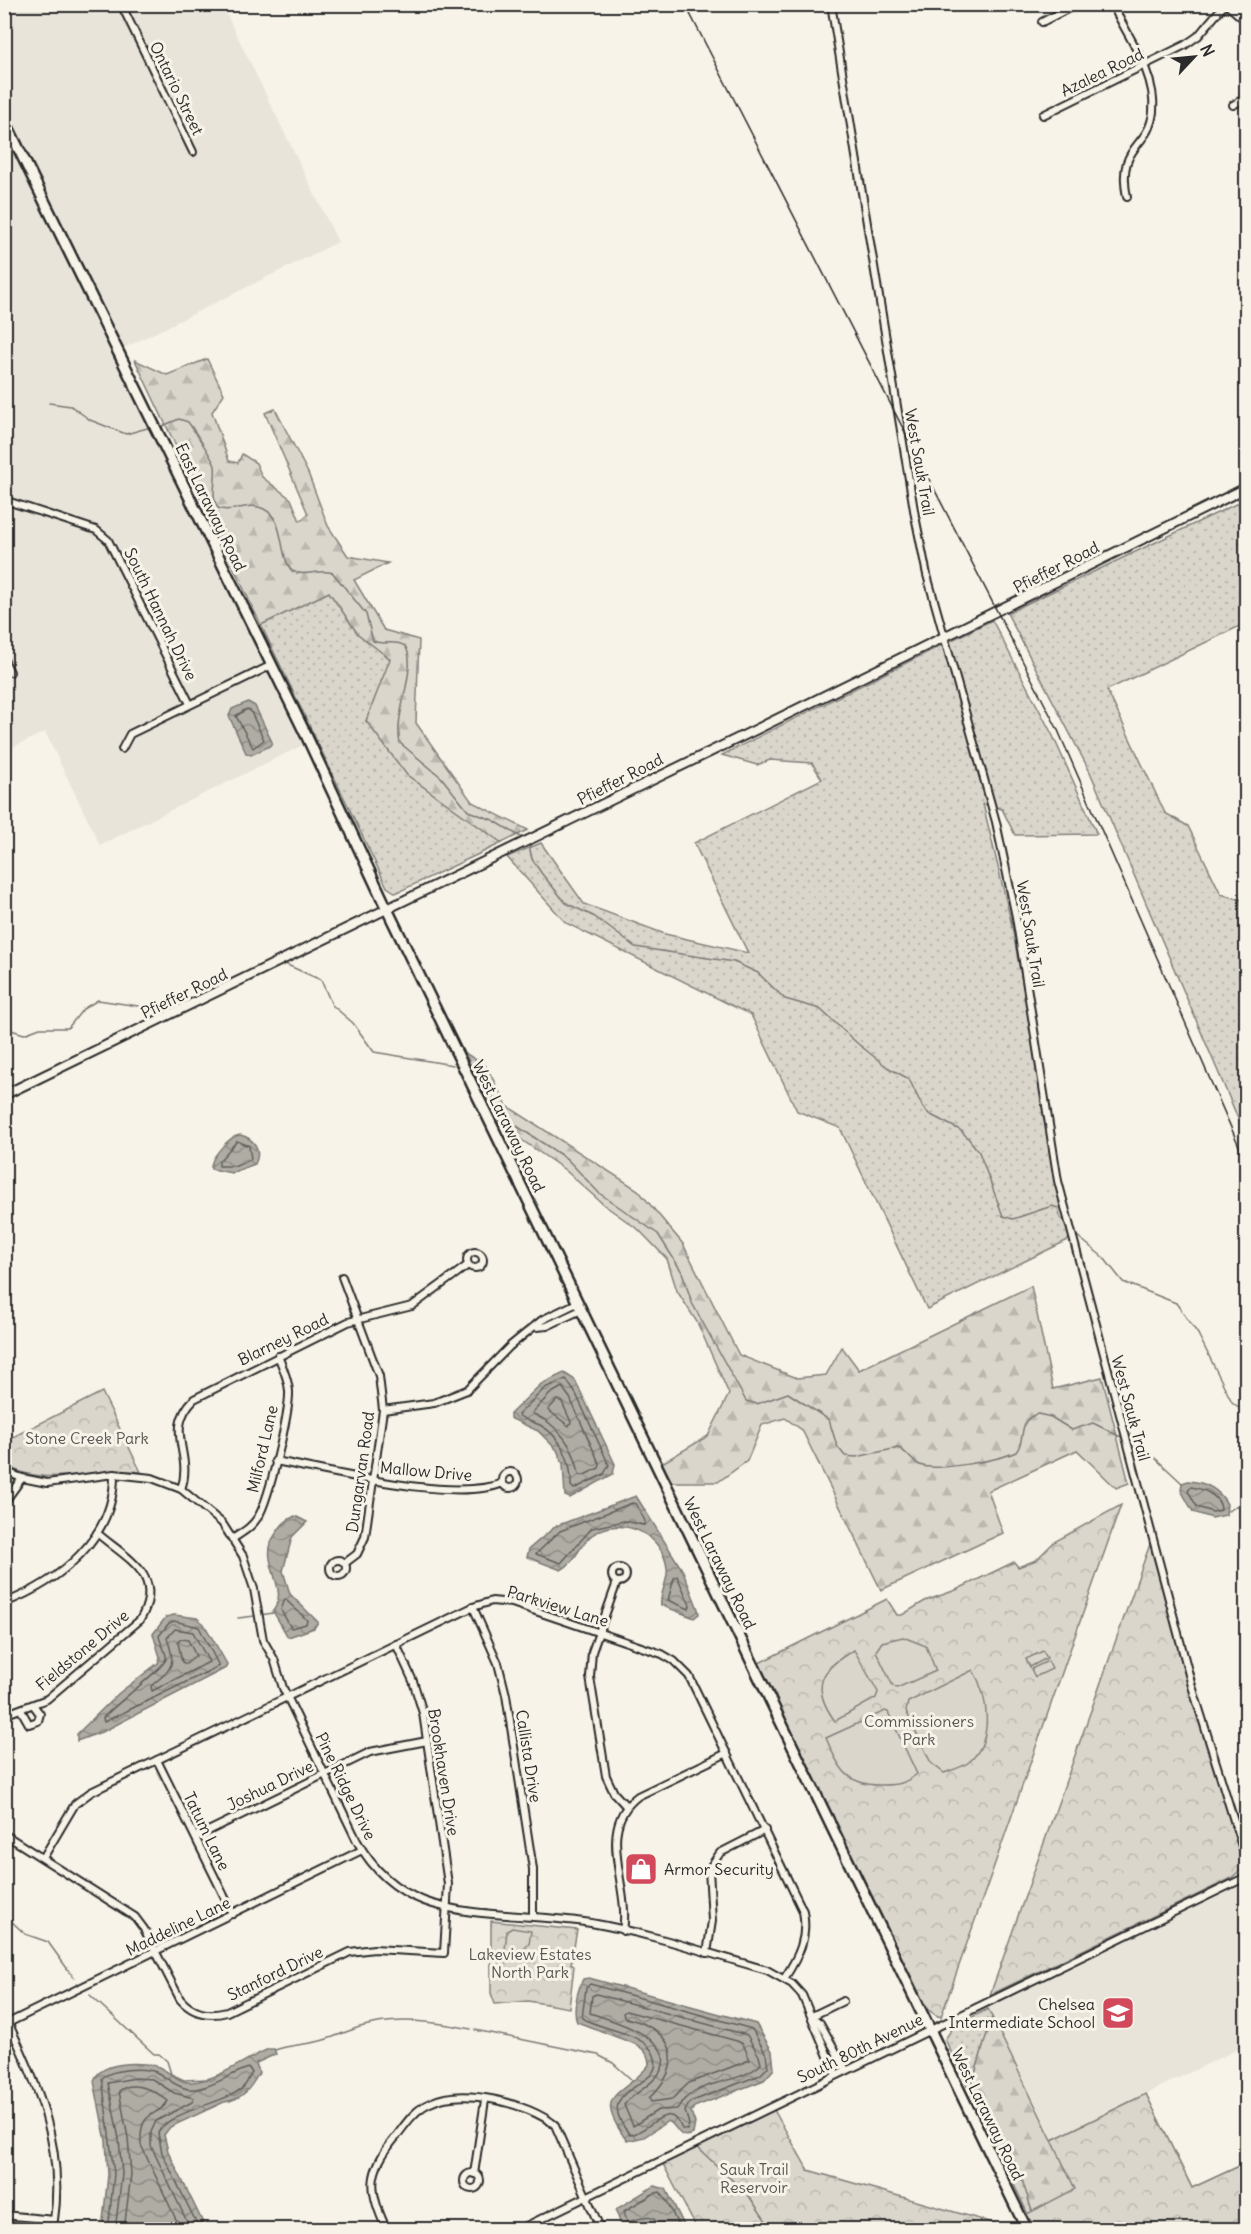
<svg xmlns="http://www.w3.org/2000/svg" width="1251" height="2234" font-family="Delius,sans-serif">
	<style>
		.built { fill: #e8e4da }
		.grass { fill: url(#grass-dots); stroke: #82807c; stroke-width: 1.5 }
		.forest { fill: url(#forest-firs); stroke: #82807c; stroke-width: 1.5 }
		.park { fill: url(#park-crowns); stroke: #82807c; stroke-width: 1.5 }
		.garden { fill: #dad6cc; stroke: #82807c; stroke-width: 1.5 }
		.water { fill: url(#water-waves); stroke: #7a7874; stroke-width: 1.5 }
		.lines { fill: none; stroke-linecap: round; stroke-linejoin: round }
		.shore { stroke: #605f5b; stroke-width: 1.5 }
		.stream { stroke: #7a7874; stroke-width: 1.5 }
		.minor-casing { stroke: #2b2b2b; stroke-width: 10 }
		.tertiary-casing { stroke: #2b2b2b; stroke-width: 12 }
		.secondary-casing { stroke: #2b2b2b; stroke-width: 14 }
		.minor { stroke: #f7f3e8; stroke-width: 6 }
		.tertiary { stroke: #f7f3e8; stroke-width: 8 }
		.secondary { stroke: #f7f3e8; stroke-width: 9 }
		.rail { stroke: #2b2b2b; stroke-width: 1.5 }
		.labels { text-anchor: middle; stroke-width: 6; stroke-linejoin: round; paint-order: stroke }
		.street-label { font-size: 16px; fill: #2b2b2b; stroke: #f7f3e8 }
		.park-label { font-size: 16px; fill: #575653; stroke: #f7f3e8 }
		.poi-label { font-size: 16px; fill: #2b2b2b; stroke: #f7f3e8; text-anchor: start }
	</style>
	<defs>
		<pattern id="grass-dots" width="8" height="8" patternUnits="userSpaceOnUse" patternTransform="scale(1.5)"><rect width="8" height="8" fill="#dad6cc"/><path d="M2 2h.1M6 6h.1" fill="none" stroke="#bbb8af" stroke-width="1.8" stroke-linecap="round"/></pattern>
		<pattern id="forest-firs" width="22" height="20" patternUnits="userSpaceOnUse" patternTransform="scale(1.5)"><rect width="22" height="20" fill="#dad6cc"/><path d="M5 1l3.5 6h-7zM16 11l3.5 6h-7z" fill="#bbb8af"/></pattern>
		<pattern id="park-crowns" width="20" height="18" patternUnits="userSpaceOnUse" patternTransform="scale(1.5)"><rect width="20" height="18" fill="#dad6cc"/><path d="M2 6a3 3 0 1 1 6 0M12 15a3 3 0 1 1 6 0" fill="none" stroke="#bbb8af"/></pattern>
		<pattern id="water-waves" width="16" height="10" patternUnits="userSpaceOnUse" patternTransform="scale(1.5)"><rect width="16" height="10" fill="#afaca4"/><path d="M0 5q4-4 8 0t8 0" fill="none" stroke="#8f8c86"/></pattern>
	</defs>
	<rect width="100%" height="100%" fill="#f7f3e8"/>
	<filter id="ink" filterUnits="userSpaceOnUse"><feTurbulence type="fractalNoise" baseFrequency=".0167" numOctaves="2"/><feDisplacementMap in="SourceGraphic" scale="12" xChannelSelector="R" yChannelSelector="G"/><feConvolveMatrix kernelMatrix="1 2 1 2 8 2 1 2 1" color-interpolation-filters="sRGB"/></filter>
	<g filter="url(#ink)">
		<!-- built -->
		<g class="built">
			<polygon points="5,5 222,5 338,242 118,351 307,743 100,845 45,732 5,751"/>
			<polygon points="1241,1883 1246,1883 1246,2045 1052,2140 987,2006"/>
		</g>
		<!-- grass -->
		<g class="grass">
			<polygon points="1238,503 1246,511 1246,623 1107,690 1165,813 1188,826 1221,894 1246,901 1246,1137 1090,772 1007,613"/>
			<polygon points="329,592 358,634 391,659 366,721 407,775 502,843 396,893 387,887 261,625"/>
			<polygon points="992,620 1053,736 1097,834 1015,835 1002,809 983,804 1011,921 1058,1176 1072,1238 927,1309 840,1128 797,1111 751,1015 566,923 507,857 541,843 584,904 665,934 748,953 694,843 822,779 812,763 770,760 757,765 722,755"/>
			<path d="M988,2009l4,8 -19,64 2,12c26,44 54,85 60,136l-90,-190 9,-13z"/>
		</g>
		<!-- forest -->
		<g class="forest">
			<polygon points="207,359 224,394 212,412 229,461 238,463 242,454 256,463 262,477 291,499 300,521 308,514 265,413 275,409 308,473 328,526 348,556 388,563 354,580 384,630 419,640 416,723 472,802 528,830 502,843 407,775 366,721 390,659 358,634 329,592 261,625 135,360 167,375"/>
			<polygon points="465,1053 486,1066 507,1106 638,1190 683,1244 739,1355 797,1378 826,1375 842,1347 859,1370 1031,1286 1053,1389 1102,1377 1129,1483 1116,1488 1077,1450 988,1491 1003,1533 881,1590 802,1430 785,1418 762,1425 747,1461 718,1482 671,1482 662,1463 708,1436 729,1394 697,1322 677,1291 667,1259 639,1230 604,1205 565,1170 500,1125"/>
			<polygon points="992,2017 1052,2140 1146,2094 1192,2188 1246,2163 1246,2229 1032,2211 1019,2170 975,2093 973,2081"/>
		</g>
		<!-- park -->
		<g class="park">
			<path d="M102,1392l39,80c-46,-6 -94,18 -136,-7v-24z"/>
			<path d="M1121,1505l-180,512c-10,-2 -14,-10 -20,-18l-160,-326 -2,-10 128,-64 10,16h5l23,-14 31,-11 58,-28 4,5 18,-7 18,-18z"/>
			<polygon points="1150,1544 1185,1672 1244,1867 1230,1879 990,1995"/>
			<polygon points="491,1921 577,1930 571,1964 574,1966 569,2008 528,2001 495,2004 491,1993"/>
			<polygon points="1146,2094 1192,2188 1246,2163 1246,2229 1031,2229 1034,2228 1027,2214 1075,2189 1052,2140"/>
			<polygon points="774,2110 808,2170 1014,2229 697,2229 663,2164"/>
		</g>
		<!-- garden -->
		<g class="garden">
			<polygon points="903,1637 926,1646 936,1671 897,1688 893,1686 876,1651 882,1642"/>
			<path d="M854,1650l24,42 -2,6 -41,23c-25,-34 -15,-52 19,-71z"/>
			<polygon points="1043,1651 1047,1658 1030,1667 1026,1659"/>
			<polygon points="1048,1661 1052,1669 1035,1677 1031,1669"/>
			<path d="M973,1670c15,26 22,70 -4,92 -6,5 -17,8 -25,11l-13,-10 -25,-52 2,-9z"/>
			<path d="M885,1711l3,1 29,62c-13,10 -19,11 -35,11 -35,1 -43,-17 -56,-47z"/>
			<polygon points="512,1928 531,1931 529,1944 523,1950 505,1950 507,1931"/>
		</g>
		<!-- water -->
		<g class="water">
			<polygon points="248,702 255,706 272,742 270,746 251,755 246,753 229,716 232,709"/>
			<path d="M240,1135c14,3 22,15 15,29l-23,9 -21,-4c-2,-10 18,-33 29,-34z"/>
			<polygon points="564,1373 575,1380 615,1464 613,1474 570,1498 565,1496 563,1464 557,1450 538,1431 510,1418 510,1414 541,1384"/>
			<path d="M1188,1481c17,1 31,8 39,23l-1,11 -14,3 -19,-6 -12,-22 1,-7z"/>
			<path d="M636,1496l47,75 15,38 1,5 -5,4 -33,-13c-2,-12 8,-24 6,-37 -4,-34 -46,-54 -75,-33 -13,10 -16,27 -31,35l-34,-13 2,-8 27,-23z"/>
			<path d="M295,1516l12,6 -15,15 -9,34 7,23 28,28 -4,6 -26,9 -15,-26c18,-23 -16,-49 2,-76 6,-9 9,-14 20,-19z"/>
			<polygon points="174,1615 197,1618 204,1624 227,1664 226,1668 104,1731 77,1741 77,1734 119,1693 158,1663 160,1657 153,1634 166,1617"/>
			<path d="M589,1978l167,46 16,27 2,18 -10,11 -70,27 -3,5 4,11 -2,11c-16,7 -14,-8 -25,-13l-24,16 -17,4c-36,-50 -6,-42 22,-76 0,-11 -5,-16 -14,-21l-58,-22c-5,-11 1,-33 6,-43z"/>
			<path d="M269,2049h5l2,5 -20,9 3,10c-8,14 -16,27 -35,29l-54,25 -6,8 4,16 38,78h-104l6,-54 -2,-34 -12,-60c6,-20 45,-19 62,-15 13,4 22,18 37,16 28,-3 51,-23 76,-33z"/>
			<path d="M654,2186l12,3 20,40h-31l-5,-6c-10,-1 -20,9 -28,4l-6,-16 2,-3z"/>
		</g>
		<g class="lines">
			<!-- shore -->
			<g class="shore">
				<polygon points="247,709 250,710 264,740 253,748 236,716"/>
				<polygon points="237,1141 249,1146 251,1159 236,1166 219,1166 219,1161"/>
				<path d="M566,1379l10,15 33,71 -5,9 -30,15 -3,-3c1,-24 -9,-49 -31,-61 -7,-3 -16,-5 -22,-10l27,-27z"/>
				<path d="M562,1387l8,11 30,67 -1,3 -17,8 -3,-2c-4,-22 -13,-38 -31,-52 -5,-4 -12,-6 -16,-9l18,-19z"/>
				<polygon points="557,1400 562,1402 571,1422 569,1426 548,1410"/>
				<path d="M1191,1487c13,2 30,9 30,23l-8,2 -16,-5 -9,-16z"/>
				<polygon points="632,1503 636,1504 645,1521 644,1525 624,1521 592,1528 561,1563 536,1554 560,1531"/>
				<polygon points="677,1576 690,1605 689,1609 668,1600 674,1578"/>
				<polygon points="285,1599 307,1620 306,1624 291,1628 281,1610"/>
				<path d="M174,1621l25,6 20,39 -115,56 -1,-4c10,-12 62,-51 63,-59 1,-7 -6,-16 -7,-23l10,-13z"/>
				<path d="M175,1629l18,3 16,30 -57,29 -1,-5c21,-18 26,-20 16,-48z"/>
				<polygon points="181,1639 188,1640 196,1656 186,1664 182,1662 178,1642"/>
				<path d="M590,1984l162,45 14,25 2,13 -8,8 -70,27 -5,9 4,13 -2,6 -5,-1c-14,-32 -32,3 -52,6 -43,-52 38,-44 24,-80 -9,-23 -53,-25 -72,-37l4,-30z"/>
				<path d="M596,1994l151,41 12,21 2,8c-24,23 -66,13 -84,45l-19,1 -25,16 -9,-21c8,-11 24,-17 34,-30 26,-35 -47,-55 -68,-62l2,-17z"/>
				<path d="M626,2011l111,30 6,3 7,16 -61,23 -17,16 -21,3 -2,-4c26,-24 34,-54 -3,-73 -7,-4 -15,-5 -22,-8l-1,-4z"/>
				<path d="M108,2230l6,-56 -12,-96c11,-9 40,-11 54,-6 11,5 19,15 32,17 21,2 42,-16 61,-21l3,5c-3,4 -4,8 -7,12 -11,17 -78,25 -87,48l4,20 38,77"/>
				<polyline points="115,2230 122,2174 119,2139 108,2083 135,2078 152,2079 174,2093 194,2098 192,2102 156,2121 151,2132 151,2146 191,2230"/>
				<path d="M124,2230l7,-56 -3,-36 -9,-47c14,-12 37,0 49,10 -11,18 -29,7 -27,44l40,85"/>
				<path d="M659,2230c-2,-20 -20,-11 -32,-8l-3,-11 29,-17 7,-2 8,11 12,27"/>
			</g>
			<!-- stream -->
			<g class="stream">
				<polyline points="49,403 71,406 90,420 126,434 151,427"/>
				<path d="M160,427l19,-8 9,3c6,8 25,37 27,44 2,14 -5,30 3,42 14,6 31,-7 46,1 22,11 14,46 28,62 14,7 27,-3 41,2l33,41 7,27c12,5 21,-2 32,5 14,20 -12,69 -5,97l41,34 27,34 25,9 31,19"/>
				<polyline points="529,845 532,859 542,874 566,903 595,917 635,947 734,962 758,973 785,999 820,1009 857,1043 887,1067 909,1079 923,1108 929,1114 960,1130 968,1138 979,1152 1003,1216 1013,1219 1052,1206 1058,1208 1060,1218 1066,1223"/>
				<polyline points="285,964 321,980 332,1005 353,1023 374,1052 453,1065"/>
				<polyline points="4,1035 11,1030 24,1034 40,1028 68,1028 83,1009 98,1000 158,1009 170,1007 265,965"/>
				<path d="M475,1070l31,49 61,40 32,34 59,41 24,38 10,31 54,98 11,3 31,-11 41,27 8,26 8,10 11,1 42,-9c9,3 12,13 22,17 17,7 78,-5 96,-13 11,-13 0,-33 22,-38l13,3 21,13 21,-7 28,14"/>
				<polyline points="1076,1235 1104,1258 1123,1282 1176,1303 1198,1334 1232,1402 1246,1413"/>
				<polyline points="1131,1442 1155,1458 1182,1483"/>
				<polyline points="1228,1511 1237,1506 1246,1494"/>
				<polyline points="260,1615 273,1613"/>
				<polyline points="238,1618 255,1616"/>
				<polyline points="4,1921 10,1920 25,1934 48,1942 74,1978"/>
				<polyline points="90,1995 154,2054 159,2054 167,2061 171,2074 184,2080 207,2079"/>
				<polyline points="475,2030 598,2055 613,2063 633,2081"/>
				<path d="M275,2050c14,-5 27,-5 41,-8 16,-3 30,-11 44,-15 36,-11 76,-5 111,2"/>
				<polyline points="698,2148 749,2196 772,2230"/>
			</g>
			<!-- minor casing -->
			<g class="minor-casing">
				<g id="minor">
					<polyline points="121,4 193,152"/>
					<polyline points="831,4 915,516 927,575 996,822 1016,917 1058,1181 1192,1686 1246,1859"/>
					<path d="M1112,4c16,33 45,71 41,108 -4,37 -37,32 -26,85"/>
					<polyline points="1226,4 1246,21"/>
					<polyline points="1042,22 1077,4"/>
					<polyline points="1233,105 1246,98"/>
					<polyline points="1043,115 1185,45 1198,36 1225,4"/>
					<polyline points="4,500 96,530 108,540 190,704"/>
					<polyline points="4,660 10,672"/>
					<polyline points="122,749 130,734 272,665"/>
					<circle cx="475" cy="1260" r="8"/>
					<polyline points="342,1277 379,1376 383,1410 365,1537 357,1554 345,1563"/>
					<polyline points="537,1327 547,1326 581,1310"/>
					<polyline points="383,1410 434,1403 467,1390 510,1346 542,1320 577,1303"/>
					<path d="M275,1461c55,10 179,42 228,22"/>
					<path d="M4,1471l18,7 25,5 67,-9 38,4 29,11 41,34 21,33 11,33 9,51 11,19 9,29 74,153c15,27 38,49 67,60 44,17 117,13 167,22 58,10 119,31 176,47l25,14 10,11 34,80"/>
					<circle cx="510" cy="1480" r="8"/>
					<path d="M181,1489c13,-35 -18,-58 13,-90l154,-77 64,-16 56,-41"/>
					<polyline points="4,1503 22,1478"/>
					<path d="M234,1538c9,-6 18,-11 24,-21 11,-17 32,-106 31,-126 -1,-13 -6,-23 -11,-35"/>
					<circle cx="338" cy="1568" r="8"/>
					<circle cx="619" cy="1575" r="7"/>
					<polyline points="617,1582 592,1652 590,1677 606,1776 614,1793 626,1806"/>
					<path d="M4,1603c55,-21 111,-65 110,-129"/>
					<polyline points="473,1607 498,1663 506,1695 533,1869 533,1916"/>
					<polyline points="21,1710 29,1724 38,1721 40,1714 34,1706"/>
					<path d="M4,1715l43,-16 93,-79c26,-45 -13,-61 -43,-87"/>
					<polyline points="157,1760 233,1914"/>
					<path d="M4,1834l131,83 9,12 36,70c13,15 28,18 47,13l123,-60 24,-3 70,4 4,-69 -25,-171 -10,-32 -17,-37"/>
					<polyline points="196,1837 370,1752 427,1741"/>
					<path d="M43,1858l32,-54 16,-12 382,-185 19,-6 20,2 150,51 12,7 15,15 114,235c5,27 -4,45 -19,68"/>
					<path d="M623,1931c8,-45 -29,-102 15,-135l89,-43"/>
					<polyline points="707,1953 712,1921 709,1869 720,1853 765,1830"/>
					<path d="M4,2014c32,66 61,131 50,206l-50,-5"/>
					<polyline points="812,2016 843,2001"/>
					<polyline points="812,2017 820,2023 846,2070"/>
					<polyline points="4,2025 362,1850"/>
					<circle cx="472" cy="2181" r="8"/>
					<polyline points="474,2174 485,2100"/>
					<path d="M387,2230c-19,-39 -20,-58 8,-92 10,-13 19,-28 35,-35 33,-16 98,0 125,22l46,105"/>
					<polyline points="518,2230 1246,1877"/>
				</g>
			</g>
			<!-- tertiary casing -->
			<g class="tertiary-casing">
				<path id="tertiary" d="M4,1095c416,-201 829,-402 1242,-607"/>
			</g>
			<!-- secondary casing -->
			<g class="secondary-casing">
				<polyline id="secondary" points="4,119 307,737 387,909 1027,2230"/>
			</g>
			<!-- minor -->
			<use href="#minor" class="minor"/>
			<!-- tertiary -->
			<use href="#tertiary" class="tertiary"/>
			<!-- secondary -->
			<use href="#secondary" class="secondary"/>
			<!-- rail -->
			<polyline class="rail" points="685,4 1057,728 1246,1162"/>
		</g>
	</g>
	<!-- icons -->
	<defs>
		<g id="shop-square" transform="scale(1.725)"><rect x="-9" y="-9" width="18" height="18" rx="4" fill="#d1495b" stroke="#f7f3e8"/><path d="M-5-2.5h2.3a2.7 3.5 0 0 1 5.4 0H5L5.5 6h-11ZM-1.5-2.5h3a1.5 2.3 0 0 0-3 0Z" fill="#fff"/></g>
		<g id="school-square" transform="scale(1.725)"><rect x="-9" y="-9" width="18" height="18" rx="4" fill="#d1495b" stroke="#f7f3e8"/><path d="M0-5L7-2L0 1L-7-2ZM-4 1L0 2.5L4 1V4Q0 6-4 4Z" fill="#fff"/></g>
	</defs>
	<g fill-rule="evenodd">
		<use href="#shop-square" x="641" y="1869"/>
		<use href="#school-square" x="1118" y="2013"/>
	</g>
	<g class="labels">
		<!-- street labels -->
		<g class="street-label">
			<text transform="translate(1102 72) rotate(-26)" y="6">Azalea Road</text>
			<text transform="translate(177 88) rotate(64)" y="6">Ontario Street</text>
			<text transform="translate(920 462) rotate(80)" y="6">West Sauk Trail</text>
			<text transform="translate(211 507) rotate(64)" y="6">East Laraway Road</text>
			<text transform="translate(1056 567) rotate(-27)" y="6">Pfieffer Road</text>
			<text transform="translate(161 614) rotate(64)" y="6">South Hannah Drive</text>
			<text transform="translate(620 779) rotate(-27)" y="6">Pfieffer Road</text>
			<text transform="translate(1031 934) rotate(81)" y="6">West Sauk Trail</text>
			<text transform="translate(184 993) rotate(-26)" y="6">Pfieffer Road</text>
			<text transform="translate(509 1126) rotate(64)" y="6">West Laraway Road</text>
			<text transform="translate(283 1339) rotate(-26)" y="6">Blarney Road</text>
			<text transform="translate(1131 1408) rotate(75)" y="6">West Sauk Trail</text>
			<text transform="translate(262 1449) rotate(-77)" y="6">Milford Lane</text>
			<text transform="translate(426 1471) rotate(5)" y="6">Mallow Drive</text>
			<text transform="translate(360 1472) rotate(-82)" y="6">Dungarvan Road</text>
			<text transform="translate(720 1563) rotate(64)" y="6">West Laraway Road</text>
			<text transform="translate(558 1606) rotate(17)" y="6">Parkview Lane</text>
			<text transform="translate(82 1650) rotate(-40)" y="6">Fieldstone Drive</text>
			<text transform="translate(529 1756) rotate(81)" y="6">Callista Drive</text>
			<text transform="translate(444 1772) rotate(81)" y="6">Brookhaven Drive</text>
			<text transform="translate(270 1785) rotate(-26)" y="6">Joshua Drive</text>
			<text transform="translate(346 1786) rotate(64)" y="6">Pine Ridge Drive</text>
			<text transform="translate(207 1831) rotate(64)" y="6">Tatum Lane</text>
			<text transform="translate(178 1926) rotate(-26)" y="6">Maddeline Lane</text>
			<text transform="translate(275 1973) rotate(-26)" y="6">Stanford Drive</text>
			<text transform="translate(860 2048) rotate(-26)" y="6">South 80th Avenue</text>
			<text transform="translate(988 2114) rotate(64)" y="6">West Laraway Road</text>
		</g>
		<!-- park labels -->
		<g class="park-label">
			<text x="87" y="1444">Stone Creek Park</text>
			<text x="919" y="1727">Commissioners<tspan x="919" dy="18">Park</tspan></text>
			<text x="530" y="1960">Lakeview Estates<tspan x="530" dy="18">North Park</tspan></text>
			<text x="754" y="2175">Sauk Trail<tspan x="754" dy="18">Reservoir</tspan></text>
		</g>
		<!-- poi labels -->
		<g class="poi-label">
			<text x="664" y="1875">Armor Security</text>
			<text x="1095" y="2010" text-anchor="end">Chelsea<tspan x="1095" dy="18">Intermediate School</tspan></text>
		</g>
	</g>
	<!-- margin -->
	<rect width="1251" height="2234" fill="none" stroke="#f7f3e8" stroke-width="24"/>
	<rect x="12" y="12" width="1227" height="2210" fill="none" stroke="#2b2b2b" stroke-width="2" filter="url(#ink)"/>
	<!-- north arrow -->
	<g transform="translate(1194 57) rotate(64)" stroke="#f7f3e8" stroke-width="4.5" paint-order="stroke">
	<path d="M0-4.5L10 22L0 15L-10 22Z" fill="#2b2b2b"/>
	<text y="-9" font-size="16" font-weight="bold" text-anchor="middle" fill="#2b2b2b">N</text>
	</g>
</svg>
